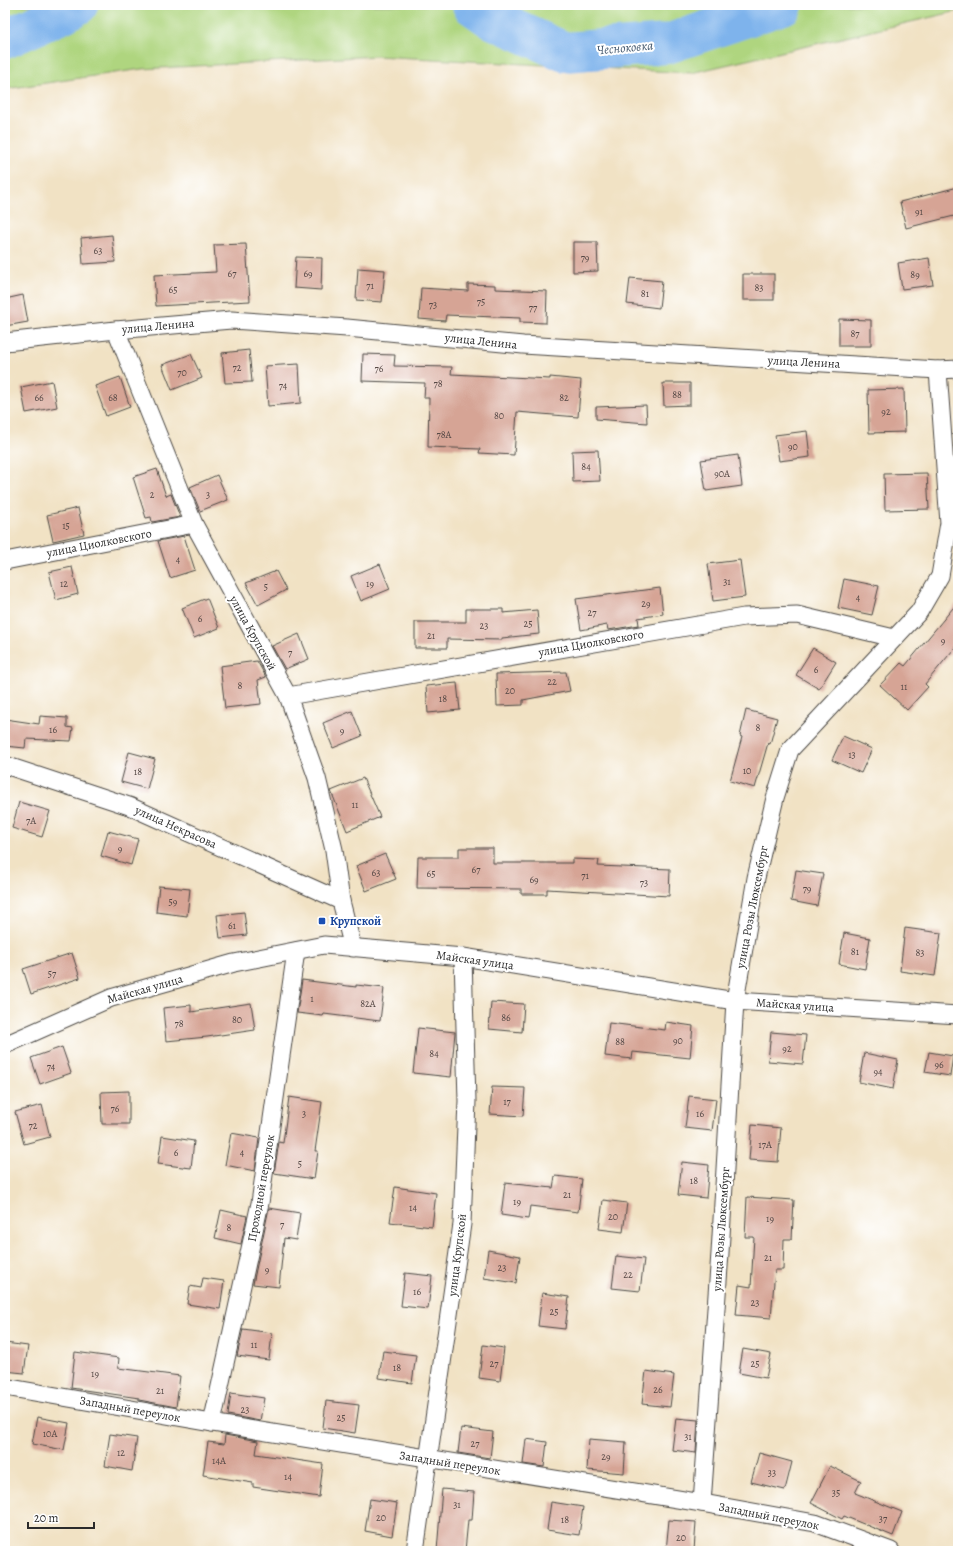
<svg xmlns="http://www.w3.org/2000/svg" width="963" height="1556" font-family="Alegreya,serif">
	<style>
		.green { fill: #afd57f; stroke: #6d8055 }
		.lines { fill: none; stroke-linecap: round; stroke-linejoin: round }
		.river { stroke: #7eb3ec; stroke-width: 40 }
		.building { fill: #d6a495 }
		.street-casing { stroke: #494642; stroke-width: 19 }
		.street { stroke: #fff; stroke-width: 17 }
		.transit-dot { fill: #1a4fb4; stroke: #fff; stroke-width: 1.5 }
		.labels { text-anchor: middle; stroke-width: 4; stroke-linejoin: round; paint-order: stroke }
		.number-label { font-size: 10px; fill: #564946 }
		.street-label { font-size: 12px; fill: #2b2b2b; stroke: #fff }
		.transit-label { font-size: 12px; font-weight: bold; fill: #164399; stroke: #fff; text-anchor: start }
		.water-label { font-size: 13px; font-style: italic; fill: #485b6f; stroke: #fff }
	</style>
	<rect width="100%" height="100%" fill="#fff"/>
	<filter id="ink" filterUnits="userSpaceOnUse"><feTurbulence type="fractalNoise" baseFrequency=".025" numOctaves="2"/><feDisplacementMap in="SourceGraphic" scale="8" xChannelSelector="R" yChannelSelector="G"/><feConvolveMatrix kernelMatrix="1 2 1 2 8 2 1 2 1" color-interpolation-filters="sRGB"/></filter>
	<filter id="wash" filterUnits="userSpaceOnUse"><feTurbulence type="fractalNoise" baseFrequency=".012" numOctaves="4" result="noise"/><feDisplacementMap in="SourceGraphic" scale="16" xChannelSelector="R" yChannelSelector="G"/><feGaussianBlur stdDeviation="0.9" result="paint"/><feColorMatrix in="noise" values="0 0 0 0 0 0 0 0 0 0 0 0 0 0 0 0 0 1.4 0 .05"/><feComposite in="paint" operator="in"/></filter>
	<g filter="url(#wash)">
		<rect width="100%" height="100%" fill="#f1e2c4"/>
		<!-- green -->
		<polygon class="green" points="5,5 958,5 958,11 691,73 376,56 142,69 5,89"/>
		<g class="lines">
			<!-- river -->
			<g class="river">
				<polyline points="472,5 492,19 565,52 667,44 783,5"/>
				<polyline points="5,39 64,13 78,5"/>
			</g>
		</g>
		<g id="blocks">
			<!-- building -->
			<g class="building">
				<polygon points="958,187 958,215 906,228 900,202"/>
				<polygon points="112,235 115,262 83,264 81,238"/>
				<polygon points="573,242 597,242 598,271 573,272"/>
				<polygon points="246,244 250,301 156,306 154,275 216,272 214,245"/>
				<polygon points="296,257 322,258 321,290 294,288"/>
				<polygon points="929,258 933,285 902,289 898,263"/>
				<polygon points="358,268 385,270 382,302 356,300"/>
				<rect x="743" y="274" width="31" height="26"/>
				<polygon points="630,278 662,281 659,308 627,304"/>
				<polygon points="468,284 495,285 495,289 547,291 546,323 520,322 520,318 446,315 445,321 419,319 421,288 468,291"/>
				<polygon points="23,295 28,322 5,326 5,299"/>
				<polygon points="839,319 871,320 871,346 839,346"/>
				<polygon points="249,350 252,382 225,383 222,353"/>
				<polygon points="191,354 202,378 172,390 162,365"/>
				<polygon points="363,354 395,355 394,366 452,367 451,374 550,379 550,377 581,380 578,417 517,412 514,455 479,453 480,449 428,447 429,398 424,398 425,383 362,381"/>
				<polygon points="299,364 301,403 268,406 265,366"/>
				<polygon points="120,377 130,407 106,416 95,386"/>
				<polygon points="52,381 57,407 26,413 21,387"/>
				<polygon points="663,383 690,383 690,405 664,406"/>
				<polygon points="904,389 905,432 869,433 868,390"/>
				<polygon points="646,405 647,423 596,419 596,407"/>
				<polygon points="807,431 810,457 779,461 775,435"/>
				<polygon points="598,450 600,481 573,482 572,451"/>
				<polygon points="738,455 742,486 706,491 701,460"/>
				<polygon points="157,469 166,496 171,494 180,517 152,522 151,517 146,518 133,477"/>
				<polygon points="927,473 929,509 885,510 884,474"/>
				<polygon points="217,475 228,500 200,511 190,487"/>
				<polygon points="78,508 84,534 53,541 47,515"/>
				<polygon points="184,536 195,570 170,578 158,541"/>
				<polygon points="740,560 745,597 713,601 708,564"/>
				<polygon points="380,564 390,589 361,601 351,576"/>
				<polygon points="72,567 78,594 56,600 49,572"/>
				<polygon points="276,571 286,590 258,605 246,583"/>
				<polygon points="844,579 879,586 872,615 838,608"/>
				<polygon points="660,588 663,614 638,618 639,625 608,630 607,625 581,630 576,599"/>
				<polygon points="207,598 219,628 194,638 182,608"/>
				<polygon points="958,602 958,644 925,684 928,687 907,710 880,685 901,663 905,666"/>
				<polygon points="466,609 503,609 503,613 537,610 539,634 502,638 502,640 447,639 447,648 415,648 415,622 466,622"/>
				<polygon points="299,634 309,659 285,669 272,646"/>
				<polygon points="813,648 836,662 819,689 796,675"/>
				<polygon points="257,661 266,677 258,680 261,704 225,708 220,666"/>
				<polygon points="566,672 570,691 523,700 523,705 497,706 496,674"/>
				<polygon points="457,683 460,710 428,713 426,686"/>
				<polygon points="746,710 777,718 770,744 768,743 755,788 730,781 742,737 740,736"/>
				<polygon points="352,711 362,736 333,748 323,723"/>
				<polygon points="40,716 67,718 67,727 73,728 71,741 26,739 25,748 5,746 5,719 39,724"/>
				<polygon points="843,736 872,749 861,773 832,760"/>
				<polygon points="129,752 155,759 147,789 121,782"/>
				<polygon points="363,778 380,817 347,831 331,791"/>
				<polygon points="19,802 50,811 42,837 12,828"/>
				<polygon points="108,831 138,839 131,865 101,856"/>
				<polygon points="459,848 493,848 493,863 572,863 572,859 599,860 598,866 670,869 669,896 547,889 547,894 521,894 521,889 417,888 418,857 459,857"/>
				<polygon points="385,854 396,879 366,891 356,866"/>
				<polygon points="796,870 823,874 817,906 791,901"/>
				<polygon points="159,886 190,889 187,916 156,912"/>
				<polygon points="244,912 247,935 220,938 217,915"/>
				<polygon points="905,928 941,933 935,976 900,971"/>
				<polygon points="844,933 870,938 865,969 839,964"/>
				<polygon points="72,953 80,978 31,994 23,969"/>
				<polygon points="302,980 356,987 356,985 384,988 380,1021 324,1014 323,1016 297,1013"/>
				<polygon points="491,1002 524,1004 522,1032 489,1029"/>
				<polygon points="251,1003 255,1030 207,1037 166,1041 163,1008 191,1005 191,1012"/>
				<polygon points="666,1022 693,1026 690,1058 633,1052 632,1059 605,1056 609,1023 665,1030"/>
				<polygon points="418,1028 455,1032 451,1077 413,1073"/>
				<polygon points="771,1032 806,1035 803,1064 768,1061"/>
				<polygon points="62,1047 71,1073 40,1084 31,1058"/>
				<polygon points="929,1052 953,1056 950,1076 925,1072"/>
				<polygon points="864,1053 898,1060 893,1089 859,1082"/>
				<polygon points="492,1087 525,1088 523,1116 490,1114"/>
				<polygon points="129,1091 129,1124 102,1124 101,1092"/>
				<polygon points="689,1096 716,1099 712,1131 685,1128"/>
				<polygon points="289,1097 322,1102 315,1151 318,1151 314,1179 274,1173 279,1142 283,1143"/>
				<polygon points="42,1105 50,1137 24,1144 15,1112"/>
				<polygon points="752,1125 781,1128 778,1162 749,1160"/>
				<polygon points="231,1133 259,1138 255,1171 225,1165"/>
				<polygon points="162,1136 194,1141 191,1168 158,1164"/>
				<polygon points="682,1162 709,1165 706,1198 678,1195"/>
				<polygon points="555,1176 582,1179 578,1212 530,1206 528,1219 501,1215 505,1183 553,1188"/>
				<polygon points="395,1187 436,1193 432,1227 390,1222"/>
				<polygon points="747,1197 794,1200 792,1239 784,1239 783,1270 775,1270 771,1318 736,1315 739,1285 751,1287 754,1237 745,1237"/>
				<polygon points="603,1200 627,1203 623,1232 599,1229"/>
				<polygon points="269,1208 300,1213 296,1240 284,1238 279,1287 253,1284"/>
				<polygon points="221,1210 247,1216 241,1244 215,1238"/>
				<polygon points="488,1250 520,1256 516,1283 484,1278"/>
				<polygon points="616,1256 644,1259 640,1291 612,1288"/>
				<polygon points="405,1273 432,1276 428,1309 401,1306"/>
				<polygon points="203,1278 224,1281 220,1309 187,1304 190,1286 201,1288"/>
				<polygon points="542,1293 569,1297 565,1329 538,1326"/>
				<polygon points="243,1329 272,1333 269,1360 237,1356"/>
				<polygon points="5,1343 28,1346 24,1373 5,1371"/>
				<polygon points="483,1345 504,1348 500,1381 479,1378"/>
				<polygon points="743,1349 771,1354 766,1378 739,1373"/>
				<polygon points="383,1351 416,1355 412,1383 379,1378"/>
				<polygon points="75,1352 119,1358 118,1368 180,1376 176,1407 139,1400 139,1398 71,1388"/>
				<polygon points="646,1371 674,1375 670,1407 642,1404"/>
				<polygon points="231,1393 264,1398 260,1421 228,1415"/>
				<polygon points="326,1401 359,1405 355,1433 323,1428"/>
				<polygon points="37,1417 69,1423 64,1450 32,1444"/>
				<polygon points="676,1418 698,1420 696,1453 672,1450"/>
				<polygon points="461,1428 493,1432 490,1458 458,1453"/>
				<polygon points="110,1434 137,1438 132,1471 105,1466"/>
				<polygon points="225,1435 258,1441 256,1454 323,1464 319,1497 253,1487 253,1483 203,1475 208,1442 224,1444"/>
				<polygon points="526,1439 547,1442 544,1467 523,1464"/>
				<polygon points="589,1439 626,1442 624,1473 587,1470"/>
				<polygon points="759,1453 792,1462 785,1490 751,1482"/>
				<polygon points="830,1466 861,1481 855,1493 902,1512 893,1536 844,1516 842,1519 811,1503"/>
				<polygon points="442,1489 474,1492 472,1520 468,1520 465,1551 437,1551"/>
				<polygon points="370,1499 397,1503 392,1536 365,1531"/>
				<polygon points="551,1502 583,1507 579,1535 547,1530"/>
				<polygon points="669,1520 696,1522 694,1551 666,1551"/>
			</g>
		</g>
	</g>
	<g filter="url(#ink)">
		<use href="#blocks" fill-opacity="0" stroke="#494642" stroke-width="1"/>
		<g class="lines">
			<!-- street casing -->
			<g class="street-casing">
				<g id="street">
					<polyline points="116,330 194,524 288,696 317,778 334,850 341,901 353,948"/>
					<polyline points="5,342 116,330 231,320 347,328 523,345 938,370 958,369"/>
					<polyline points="5,561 194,524"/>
					<polyline points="288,696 744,617 797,615 894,638"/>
					<polyline points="5,765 129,806 341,901"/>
					<polyline points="5,1045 111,998 234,963 324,945 463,957 735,1001 958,1015"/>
					<polyline points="5,1387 212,1423 702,1503 815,1523 891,1551"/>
					<polyline points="212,1423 260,1203 296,951"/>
					<polyline points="702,1503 720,1253 735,1001 756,878 775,798 790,750 919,612 940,576 949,523 938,370"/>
					<polyline points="415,1551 462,1224 467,1101 463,957"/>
				</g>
			</g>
			<!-- street -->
			<use href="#street" class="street"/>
		</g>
	</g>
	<!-- markers -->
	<rect class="transit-dot" x="318" y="917" width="8" height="8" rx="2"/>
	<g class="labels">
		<!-- number labels -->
		<g class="number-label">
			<text x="919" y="215">91</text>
			<text x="98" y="254">63</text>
			<text x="585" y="261">79</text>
			<text x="232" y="277">67</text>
			<text x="308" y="277">69</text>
			<text x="915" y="278">89</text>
			<text x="370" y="289">71</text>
			<text x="759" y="291">83</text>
			<text x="173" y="293">65</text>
			<text x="645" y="297">81</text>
			<text x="481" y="305">75</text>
			<text x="433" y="308">73</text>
			<text x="533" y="311">77</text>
			<text x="855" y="337">87</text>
			<text x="237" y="371">72</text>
			<text x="379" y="372">76</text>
			<text x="182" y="376">70</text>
			<text x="438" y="387">78</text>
			<text x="283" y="389">74</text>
			<text x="677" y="398">88</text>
			<text x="39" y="401">66</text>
			<text x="113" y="401">68</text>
			<text x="564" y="401">82</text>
			<text x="886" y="415">92</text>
			<text x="499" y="419">80</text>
			<text x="444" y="438">78А</text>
			<text x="793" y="450">90</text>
			<text x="586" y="470">84</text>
			<text x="722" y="477">90А</text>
			<text x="152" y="498">2</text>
			<text x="208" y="498">3</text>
			<text x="66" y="529">15</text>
			<text x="178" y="563">4</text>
			<text x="727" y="585">31</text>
			<text x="64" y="587">12</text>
			<text x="370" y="587">19</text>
			<text x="266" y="590">5</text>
			<text x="858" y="601">4</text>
			<text x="646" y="607">29</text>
			<text x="592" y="616">27</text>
			<text x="200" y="622">6</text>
			<text x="528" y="627">25</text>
			<text x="484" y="629">23</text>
			<text x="431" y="639">21</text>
			<text x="943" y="644">9</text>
			<text x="290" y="656">7</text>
			<text x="816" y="673">6</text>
			<text x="552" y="685">22</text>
			<text x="240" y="689">8</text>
			<text x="904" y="690">11</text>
			<text x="510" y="694">20</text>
			<text x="443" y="702">18</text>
			<text x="758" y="731">8</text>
			<text x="53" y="733">16</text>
			<text x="342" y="734">9</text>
			<text x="852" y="758">13</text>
			<text x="747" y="774">10</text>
			<text x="138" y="775">18</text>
			<text x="355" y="808">11</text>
			<text x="31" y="824">7А</text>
			<text x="120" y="852">9</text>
			<text x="476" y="873">67</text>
			<text x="376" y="876">63</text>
			<text x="431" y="877">65</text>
			<text x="585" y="879">71</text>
			<text x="534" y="883">69</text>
			<text x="644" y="886">73</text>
			<text x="807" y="892">79</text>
			<text x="173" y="905">59</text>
			<text x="232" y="929">61</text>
			<text x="855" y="955">81</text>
			<text x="920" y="956">83</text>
			<text x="52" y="977">57</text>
			<text x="312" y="1002">1</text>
			<text x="368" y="1007">82А</text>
			<text x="506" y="1021">86</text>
			<text x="237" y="1023">80</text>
			<text x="179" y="1027">78</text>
			<text x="678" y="1044">90</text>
			<text x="620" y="1045">88</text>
			<text x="787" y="1052">92</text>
			<text x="434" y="1057">84</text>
			<text x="939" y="1068">96</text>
			<text x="51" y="1070">74</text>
			<text x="878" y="1075">94</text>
			<text x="507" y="1105">17</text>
			<text x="115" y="1112">76</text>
			<text x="304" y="1117">3</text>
			<text x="700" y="1117">16</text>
			<text x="33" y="1129">72</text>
			<text x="765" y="1148">17А</text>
			<text x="176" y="1156">6</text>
			<text x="242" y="1156">4</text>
			<text x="300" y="1167">5</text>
			<text x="694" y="1184">18</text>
			<text x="567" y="1198">21</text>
			<text x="517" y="1205">19</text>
			<text x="413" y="1211">14</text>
			<text x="613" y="1220">20</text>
			<text x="770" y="1222">19</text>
			<text x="282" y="1228">7</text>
			<text x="229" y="1231">8</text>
			<text x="768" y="1261">21</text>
			<text x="502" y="1271">23</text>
			<text x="267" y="1273">9</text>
			<text x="628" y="1278">22</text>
			<text x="417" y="1295">16</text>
			<text x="755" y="1306">23</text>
			<text x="554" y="1315">25</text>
			<text x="254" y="1348">11</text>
			<text x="494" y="1367">27</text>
			<text x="755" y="1367">25</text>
			<text x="397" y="1371">18</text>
			<text x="95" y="1377">19</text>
			<text x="658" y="1393">26</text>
			<text x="160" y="1394">21</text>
			<text x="245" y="1413">23</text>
			<text x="341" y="1421">25</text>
			<text x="50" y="1437">10А</text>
			<text x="688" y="1440">31</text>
			<text x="475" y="1447">27</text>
			<text x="121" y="1456">12</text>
			<text x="606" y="1460">29</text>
			<text x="219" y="1464">14А</text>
			<text x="772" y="1476">33</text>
			<text x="288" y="1480">14</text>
			<text x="836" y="1496">35</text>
			<text x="457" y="1508">31</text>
			<text x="381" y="1521">20</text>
			<text x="883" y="1522">37</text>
			<text x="565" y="1523">18</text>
			<text x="681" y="1541">20</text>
		</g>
		<!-- street labels -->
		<g class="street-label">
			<text transform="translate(158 326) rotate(-5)" y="4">улица Ленина</text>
			<text transform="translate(481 341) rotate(6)" y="4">улица Ленина</text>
			<text transform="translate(804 362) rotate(3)" y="4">улица Ленина</text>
			<text transform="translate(99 543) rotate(-11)" y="4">улица Циолковского</text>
			<text transform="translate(253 633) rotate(61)" y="4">улица Крупской</text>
			<text transform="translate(591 643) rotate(-10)" y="4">улица Циолковского</text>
			<text transform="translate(176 827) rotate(24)" y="4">улица Некрасова</text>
			<text transform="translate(752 907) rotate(-79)" y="4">улица Розы Люксембург</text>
			<text transform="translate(475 960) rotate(8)" y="4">Майская улица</text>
			<text transform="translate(145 989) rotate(-16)" y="4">Майская улица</text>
			<text transform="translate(795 1005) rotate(4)" y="4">Майская улица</text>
			<text transform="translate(261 1188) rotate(-80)" y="4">Проходной переулок</text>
			<text transform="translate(721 1229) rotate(-86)" y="4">улица Розы Люксембург</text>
			<text transform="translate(457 1255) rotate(-83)" y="4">улица Крупской</text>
			<text transform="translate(130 1409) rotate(10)" y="4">Западный переулок</text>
			<text transform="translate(450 1463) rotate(9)" y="4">Западный переулок</text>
			<text transform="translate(769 1516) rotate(11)" y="4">Западный переулок</text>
		</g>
		<!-- transit labels -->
		<g class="transit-label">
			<text x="330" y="925">Крупской</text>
		</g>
		<!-- water labels -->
		<g class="water-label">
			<text transform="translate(625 47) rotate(-5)" y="5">Чесноковка</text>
		</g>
	</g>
	<!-- margin -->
	<rect width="963" height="1556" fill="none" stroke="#fff" stroke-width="20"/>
	<!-- scale -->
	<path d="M28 1522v6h66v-6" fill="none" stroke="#2b2b2b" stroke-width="2"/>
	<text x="34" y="1522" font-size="12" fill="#2b2b2b" stroke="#ffffff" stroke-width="3" paint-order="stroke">20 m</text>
</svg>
